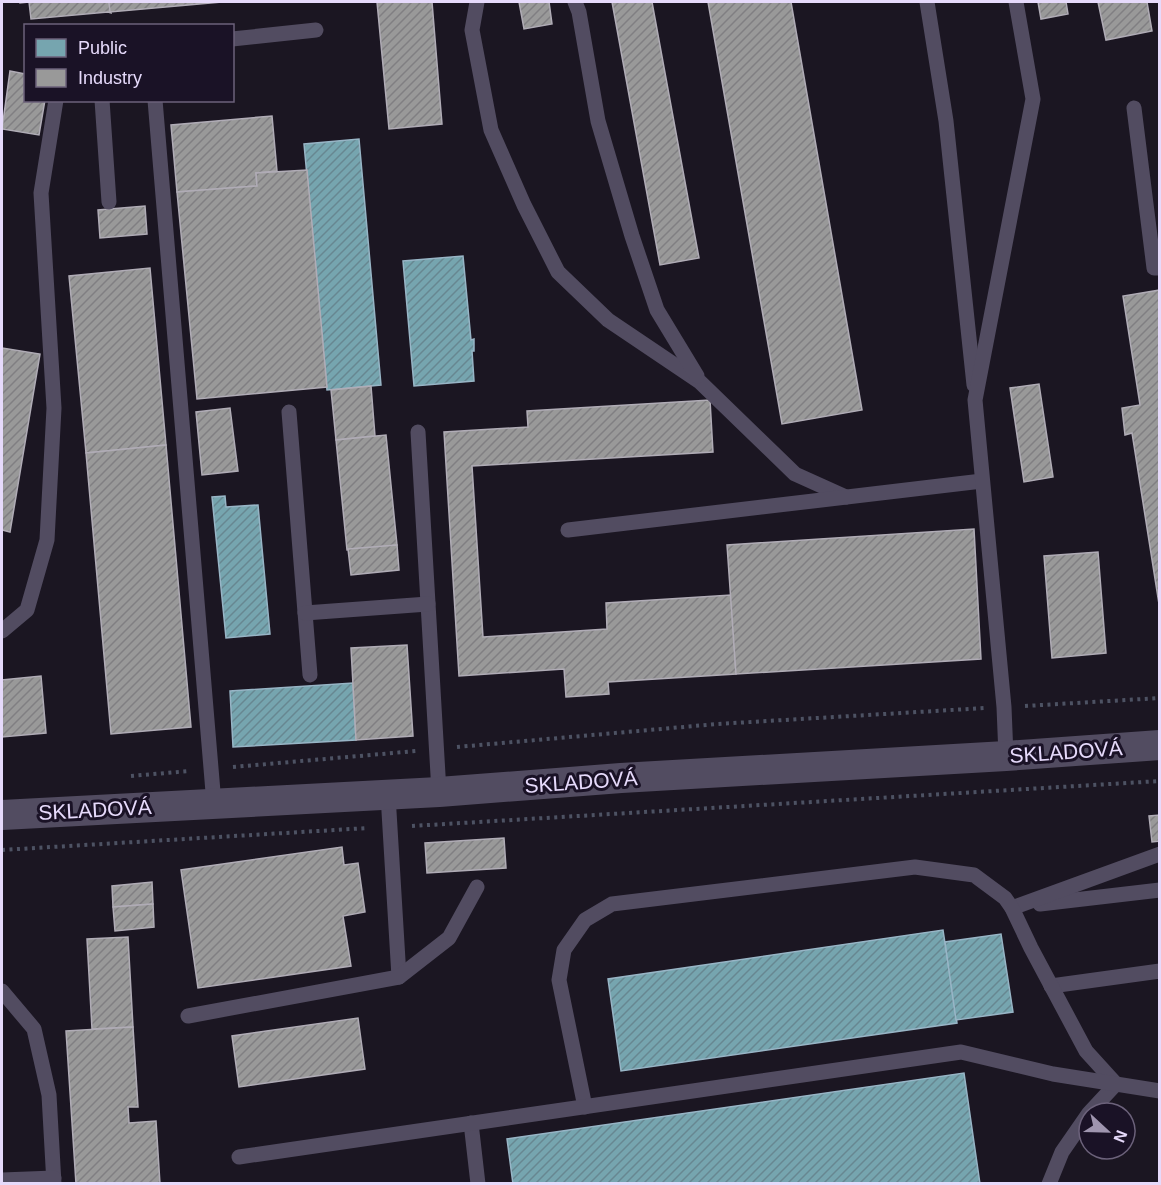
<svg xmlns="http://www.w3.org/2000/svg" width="1161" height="1185" font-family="Helvetica,sans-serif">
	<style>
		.public { fill: url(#public-hatch); stroke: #98b5c6; stroke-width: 1.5 }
		.industry { fill: url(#industry-hatch); stroke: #b0acb6; stroke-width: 1.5 }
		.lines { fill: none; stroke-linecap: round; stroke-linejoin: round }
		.path { stroke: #4d5263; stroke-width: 4; stroke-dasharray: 3 4.5; stroke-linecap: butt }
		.lane { stroke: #524c61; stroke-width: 15 }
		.street { stroke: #524c61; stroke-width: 30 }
		.labels { text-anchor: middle; stroke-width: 6; stroke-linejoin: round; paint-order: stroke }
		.street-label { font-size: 21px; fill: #e6dafb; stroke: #1a1226 }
	</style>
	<defs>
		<pattern id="public-hatch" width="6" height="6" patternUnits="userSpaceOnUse" patternTransform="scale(1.5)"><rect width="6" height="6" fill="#76a5af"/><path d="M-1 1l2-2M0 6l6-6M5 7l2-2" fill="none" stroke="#678791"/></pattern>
		<pattern id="industry-hatch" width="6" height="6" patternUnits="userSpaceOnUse" patternTransform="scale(1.5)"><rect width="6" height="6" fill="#999"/><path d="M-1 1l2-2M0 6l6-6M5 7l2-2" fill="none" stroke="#807f82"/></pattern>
	</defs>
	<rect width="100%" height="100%" fill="#1b1622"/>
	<!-- public -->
	<g class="public">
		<polygon points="359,139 381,385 327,390 304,144"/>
		<polygon points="463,256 471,340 474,339 474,351 472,351 474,381 414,386 403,261"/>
		<polygon points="225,496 226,507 258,505 270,634 226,638 212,497"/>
		<polygon points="353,683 356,740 233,747 230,691"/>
		<polygon points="943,930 957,1023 621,1071 608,979"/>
		<polygon points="1001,934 1013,1012 956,1020 945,942"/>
		<polygon points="964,1073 980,1184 513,1184 507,1139"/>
	</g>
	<!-- industry -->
	<g class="industry">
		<polygon points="20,2 109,2 111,13 108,12 31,19 29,2 20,3"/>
		<polygon points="109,2 222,2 110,12"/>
		<polygon points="377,2 432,2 442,124 389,129"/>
		<polygon points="519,2 549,2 552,24 524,29"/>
		<polygon points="612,2 652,2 699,258 660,265"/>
		<polygon points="708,2 791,2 862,410 782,424"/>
		<polygon points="1038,2 1066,2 1068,14 1041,19"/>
		<polygon points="1098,2 1147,2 1152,31 1106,40"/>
		<polygon points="10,71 26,74 26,100 45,100 39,135 2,129"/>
		<polygon points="272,116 277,171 256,173 257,186 177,192 171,125"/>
		<polygon points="307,170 327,387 197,399 177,192 257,186 256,173"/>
		<polygon points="145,206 147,234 100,238 98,210"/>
		<polygon points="150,268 166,445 86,453 69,276"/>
		<polygon points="1160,290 1160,604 1159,604 1132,433 1125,435 1122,408 1140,405 1123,296"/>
		<polygon points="2,348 40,354 10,532 2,530"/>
		<polygon points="1039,384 1053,477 1024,482 1010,388"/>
		<polygon points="371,386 375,436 336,440 331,390"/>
		<polygon points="710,400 713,452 472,466 483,637 607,629 606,603 731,595 736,674 608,682 609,694 566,697 564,669 459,676 444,432 528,427 527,411"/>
		<polygon points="230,408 238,471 202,475 196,412"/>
		<polygon points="386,435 397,545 347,550 336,440"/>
		<polygon points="166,445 191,727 111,734 86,453"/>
		<polygon points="974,529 981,659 736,674 727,545"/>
		<polygon points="397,545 399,570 351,575 348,549"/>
		<polygon points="1098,552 1106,653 1052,658 1044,556"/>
		<polygon points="407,645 413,736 356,740 351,648"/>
		<polygon points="41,676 46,733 2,737 2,680"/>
		<polygon points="1160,815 1160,841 1152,842 1149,816"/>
		<polygon points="504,838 506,868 427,873 425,843"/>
		<polygon points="342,847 344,865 358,863 365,912 343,916 351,966 198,988 181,870"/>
		<polygon points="152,882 153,904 113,907 112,886"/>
		<polygon points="153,904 154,927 115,931 113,907"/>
		<polygon points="128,937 133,1027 92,1029 87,939"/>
		<polygon points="358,1018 365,1069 239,1087 232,1036"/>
		<polygon points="133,1027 138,1107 128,1107 129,1123 156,1121 160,1184 76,1184 66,1031"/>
	</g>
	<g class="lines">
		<!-- path -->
		<g class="path">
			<polyline points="1025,706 1160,698"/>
			<polyline points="457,747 717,724 985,708"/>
			<polyline points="233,767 416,751"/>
			<polyline points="131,776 189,771"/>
			<polyline points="412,826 1160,781"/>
			<polyline points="2,850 368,828"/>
		</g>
		<!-- lane -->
		<g class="lane">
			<polyline points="477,2 472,30 491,130 524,205 558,272 608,320 700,382 795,474 846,497"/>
			<polyline points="575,2 579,12 598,121 632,236 657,310 697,376"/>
			<polyline points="927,2 946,121 974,385"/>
			<polyline points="232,39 316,30"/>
			<polyline points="102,100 109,202"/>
			<polyline points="155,100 214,804"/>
			<polyline points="1134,108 1154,268 1160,268"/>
			<polyline points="289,412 310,675"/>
			<polyline points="418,432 439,792"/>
			<polyline points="568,530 982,481"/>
			<polyline points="305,613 428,604"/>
			<polyline points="2,631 27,610 47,540 54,408 41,193 56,100"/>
			<polyline points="1006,756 1004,707 975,400 1033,99 1016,2"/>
			<polyline points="388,795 399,977"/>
			<polyline points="1040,904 1160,890"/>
			<polyline points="1012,908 1160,854"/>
			<polyline points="1051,986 1160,971"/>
			<polyline points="2,991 34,1029 49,1095 54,1184"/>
			<polyline points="188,1016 399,977 449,938 477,887"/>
			<polyline points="585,1107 559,980 564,950 585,920 612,904 915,867 974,875 1005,898 1012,908 1031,948 1086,1051 1116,1084 1089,1113 1062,1152 1049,1184"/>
			<polyline points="471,1123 478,1184"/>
			<polyline points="239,1157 961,1052 1053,1074 1160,1091"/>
			<polyline points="2,1180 54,1178"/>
		</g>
		<!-- street -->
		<polyline class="street" points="2,815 439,792 621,778 1006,756 1160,745"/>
	</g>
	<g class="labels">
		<!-- street labels -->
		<g class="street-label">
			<text transform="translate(1066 752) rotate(-4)" y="7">SKLADOVÁ</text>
			<text transform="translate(581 782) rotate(-4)" y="7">SKLADOVÁ</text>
			<text transform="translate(95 810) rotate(-3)" y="7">SKLADOVÁ</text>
		</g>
	</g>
	<!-- border -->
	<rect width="1161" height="1185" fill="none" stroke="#e6dafb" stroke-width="6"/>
	<!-- legend -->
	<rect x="24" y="24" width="210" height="78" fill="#1a1226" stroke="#6c627b" stroke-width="1.5"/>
	<rect x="36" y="39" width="30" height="18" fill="#76a5af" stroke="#6c627b" stroke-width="1.5"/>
	<text x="78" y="54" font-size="18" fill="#e6dafb">Public</text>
	<rect x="36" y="69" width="30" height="18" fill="#999999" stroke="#6c627b" stroke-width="1.5"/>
	<text x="78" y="84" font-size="18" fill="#e6dafb">Industry</text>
	<!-- north arrow -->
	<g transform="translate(1107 1131) rotate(112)"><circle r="28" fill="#1a1226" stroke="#6c627b" stroke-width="1.5"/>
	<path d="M0-4.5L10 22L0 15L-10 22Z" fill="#9f95af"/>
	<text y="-9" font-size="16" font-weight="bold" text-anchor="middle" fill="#e6dafb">N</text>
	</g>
</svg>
